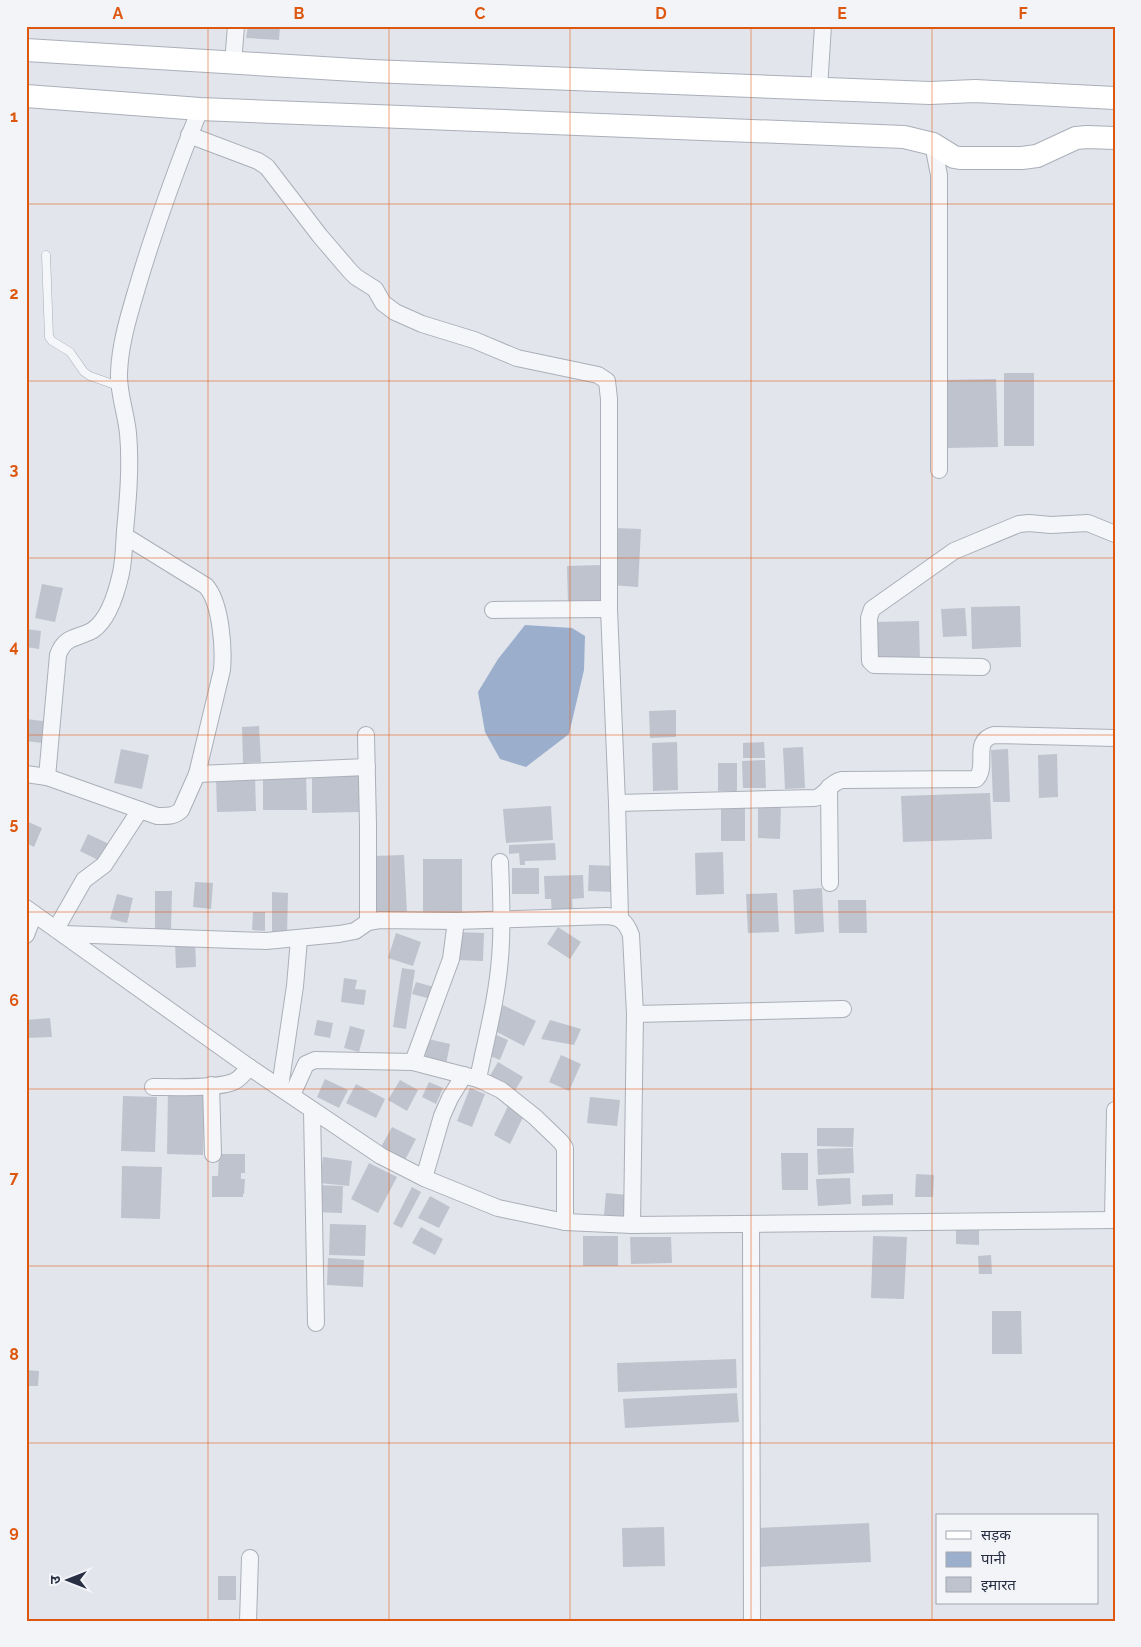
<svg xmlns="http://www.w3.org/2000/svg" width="1141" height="1647" font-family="Raleway,'Noto Sans Devanagari',sans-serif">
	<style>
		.water { fill: #9bafcd }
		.building { fill: #bfc3ce }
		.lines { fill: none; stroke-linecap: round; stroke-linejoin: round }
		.lane-casing { stroke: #aaafb9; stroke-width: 9 }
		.street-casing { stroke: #aaafb9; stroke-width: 18 }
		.secondary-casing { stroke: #aaafb9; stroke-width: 24 }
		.lane { stroke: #f5f6f9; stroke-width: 8 }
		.street { stroke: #f5f6f9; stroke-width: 16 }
		.secondary { stroke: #fff; stroke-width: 22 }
		.grid { fill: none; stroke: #de570f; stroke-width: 1; stroke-opacity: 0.55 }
		.neatline { fill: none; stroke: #de570f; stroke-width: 2 }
		.grid-label { font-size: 16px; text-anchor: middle; font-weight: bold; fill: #de570f }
	</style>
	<rect width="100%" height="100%" fill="#e2e5eb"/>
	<!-- water -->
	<polygon class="water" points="525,625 572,628 585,636 584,670 569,734 526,767 500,759 485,732 478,692 498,659"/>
	<!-- building -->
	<g class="building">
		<polygon points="248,26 280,26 279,40 246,38"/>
		<rect x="1004" y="373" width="30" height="73"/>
		<polygon points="996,379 998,447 946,448 944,380"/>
		<polygon points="615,528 641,529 638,587 611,585"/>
		<polygon points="602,565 603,603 568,604 567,566"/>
		<polygon points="42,584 63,588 55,622 35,618"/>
		<polygon points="1020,606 1021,647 972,649 971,607"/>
		<polygon points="965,608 967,636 943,637 941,609"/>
		<polygon points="919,621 920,661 875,662 875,622"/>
		<polygon points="26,629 41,631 39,649 26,647"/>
		<polygon points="676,710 676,737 650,738 649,711"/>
		<polygon points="26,719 51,722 49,744 26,741"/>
		<polygon points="259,726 261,762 243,763 242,727"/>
		<polygon points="677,742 678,790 653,791 652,743"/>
		<polygon points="764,742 765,758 743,758 743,743"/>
		<polygon points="803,747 805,788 785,789 783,748"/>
		<polygon points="121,749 149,755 142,789 114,783"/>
		<polygon points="1008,749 1010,802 993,802 991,750"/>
		<polygon points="1057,754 1058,797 1039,798 1038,755"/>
		<polygon points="765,760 766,788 743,788 742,761"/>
		<rect x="718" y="763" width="19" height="28"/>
		<polygon points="306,772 307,810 263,810 263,773"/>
		<polygon points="312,772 359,772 360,812 312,813"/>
		<polygon points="255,776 256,811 217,812 216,777"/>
		<polygon points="990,793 992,839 903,842 901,796"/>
		<polygon points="721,801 745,802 745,841 721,841"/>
		<polygon points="758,802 781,803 780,839 758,838"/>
		<polygon points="551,806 553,840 506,843 503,809"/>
		<polygon points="26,821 42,828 34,847 26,843"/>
		<polygon points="88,834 111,845 102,862 80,851"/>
		<polygon points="555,843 556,860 525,861 525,865 520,865 519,853 509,854 509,845"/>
		<polygon points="723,852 724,894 696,895 695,853"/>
		<polygon points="404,855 407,913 375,915 372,856"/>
		<rect x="423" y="859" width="39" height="54"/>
		<polygon points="589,865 614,866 614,892 588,891"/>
		<rect x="512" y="868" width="27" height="26"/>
		<polygon points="583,875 584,898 572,899 573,916 552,917 551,899 545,899 544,876"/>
		<polygon points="195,882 213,883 211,909 193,907"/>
		<polygon points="822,888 824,932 795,934 793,890"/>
		<polygon points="155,891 172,891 171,929 155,929"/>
		<polygon points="272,892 288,893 287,936 272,936"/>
		<polygon points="777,893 779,932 748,933 746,894"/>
		<polygon points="117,894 133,898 127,923 110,919"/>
		<polygon points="838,900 866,900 867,933 839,933"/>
		<polygon points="253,912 265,912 265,931 252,930"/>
		<polygon points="558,927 581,942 570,959 547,944"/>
		<polygon points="457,932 484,933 483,961 456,960"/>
		<polygon points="396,933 421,942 413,966 388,958"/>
		<polygon points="195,940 196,967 176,968 175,941"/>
		<polygon points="402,968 415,970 406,1029 393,1027"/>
		<polygon points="344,978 357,980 355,989 366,990 364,1005 341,1002"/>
		<polygon points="416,982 438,988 435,1000 412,994"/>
		<polygon points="503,1005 536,1021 524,1046 491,1029"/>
		<polygon points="50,1018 52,1037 26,1038 26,1020"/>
		<polygon points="317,1020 333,1023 330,1038 314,1035"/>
		<polygon points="550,1020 581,1029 574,1045 541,1039"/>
		<polygon points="350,1026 365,1030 359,1052 344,1048"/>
		<polygon points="494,1034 508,1040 500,1060 485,1054"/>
		<polygon points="428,1039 450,1044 445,1069 424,1064"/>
		<polygon points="561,1055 581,1064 569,1091 549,1082"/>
		<polygon points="498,1062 523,1077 513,1094 488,1079"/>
		<polygon points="325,1079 348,1090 339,1108 317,1097"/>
		<polygon points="400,1080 418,1090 407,1111 388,1100"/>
		<polygon points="429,1082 443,1088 436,1104 422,1097"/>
		<polygon points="356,1084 385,1099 376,1118 346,1103"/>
		<polygon points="470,1088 485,1094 472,1127 457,1121"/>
		<polygon points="168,1091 205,1091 203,1155 167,1154"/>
		<polygon points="123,1096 157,1097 155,1152 121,1151"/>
		<polygon points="590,1097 620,1100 617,1126 587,1123"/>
		<polygon points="511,1100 526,1111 510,1144 494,1135"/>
		<polygon points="392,1127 416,1139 405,1160 381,1147"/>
		<polygon points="817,1128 854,1128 853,1147 817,1146"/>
		<polygon points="853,1148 854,1173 818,1175 817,1149"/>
		<polygon points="781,1153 808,1153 808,1190 782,1190"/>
		<polygon points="219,1154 245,1154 245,1173 241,1173 241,1179 245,1179 244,1194 243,1194 243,1197 212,1197 212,1176 218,1176"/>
		<polygon points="323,1157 352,1161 349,1186 320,1183"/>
		<polygon points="369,1163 397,1177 378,1213 351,1199"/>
		<polygon points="122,1166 162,1167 160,1219 121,1218"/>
		<polygon points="916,1174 934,1175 933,1197 915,1197"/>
		<polygon points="850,1178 851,1204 818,1206 816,1179"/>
		<polygon points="316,1185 343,1186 342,1213 315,1212"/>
		<polygon points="412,1187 421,1192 402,1228 393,1224"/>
		<polygon points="606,1193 627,1195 625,1216 604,1215"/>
		<polygon points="893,1194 893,1205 862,1206 862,1195"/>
		<polygon points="430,1196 450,1207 439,1228 418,1218"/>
		<polygon points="330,1224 366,1225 365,1256 329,1255"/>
		<polygon points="421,1227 443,1239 435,1255 412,1243"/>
		<polygon points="956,1229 979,1229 979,1245 956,1244"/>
		<rect x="583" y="1236" width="35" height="30"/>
		<polygon points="873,1236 907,1237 904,1299 871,1298"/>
		<polygon points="630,1237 671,1237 672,1263 631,1264"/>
		<polygon points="991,1255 992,1274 979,1274 978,1256"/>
		<polygon points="328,1258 364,1260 363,1287 327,1285"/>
		<polygon points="992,1311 1021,1311 1022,1354 992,1354"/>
		<polygon points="736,1359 737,1388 618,1392 617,1363"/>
		<polygon points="26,1370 39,1371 38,1386 26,1386"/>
		<polygon points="737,1393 739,1422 625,1428 623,1399"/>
		<polygon points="869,1523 871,1562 758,1567 757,1528"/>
		<polygon points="664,1527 665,1566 623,1567 622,1528"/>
		<rect x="218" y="1576" width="18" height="24"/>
	</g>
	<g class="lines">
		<!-- lane casing -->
		<g class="lane-casing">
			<polyline id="lane" points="46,255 49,337 52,341 70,352 84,372 90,376 121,387"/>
		</g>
		<!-- street casing -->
		<g class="street-casing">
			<g id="street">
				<polyline points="233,63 236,26"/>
				<polyline points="819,88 823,26"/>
				<polyline points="189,135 258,161 267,167 320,236 350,271 356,277 375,289 383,303 395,312 422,324 474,340 517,358 598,375 607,381 609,399 609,609 617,803 620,918"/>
				<polyline points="933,144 939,175 939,470"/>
				<polyline points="493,610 609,609"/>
				<polyline points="982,667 874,665 870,661 869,618 872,609 954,551 1019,524 1029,523 1051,525 1088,523 1115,534"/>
				<polyline points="366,735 368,825 368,922"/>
				<path d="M26,774l21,3 110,39c9,0 17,1 24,-6l16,-36 25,-104c2,-22 -1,-67 -16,-84l-81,-50"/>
				<polyline points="197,774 367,767"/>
				<path d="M47,777l11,-122c7,-20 20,-16 35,-25 16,-11 24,-39 28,-57 3,-14 3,-28 4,-42 3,-32 6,-66 3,-98 -2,-20 -10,-41 -9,-60 1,-29 10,-58 18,-85 18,-61 40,-121 63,-179"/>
				<polyline points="829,787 830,883"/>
				<path d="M617,803l198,-5c11,-2 15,-16 27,-18l134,-1c13,-12 -5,-38 18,-44l121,3"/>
				<polyline points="26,908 249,1067 381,1156 424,1178 498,1208 565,1222 632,1225 1115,1220"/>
				<polyline points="56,929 84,880 104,865 140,810"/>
				<path d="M63,934l203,7 73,-7 16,-3 13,-9 12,-2 76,1 151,-5c14,1 19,6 24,19l4,79 -3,211"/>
				<polyline points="26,935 34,914"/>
				<polyline points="635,1014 843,1009"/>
				<polyline points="413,1062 451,959 456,921"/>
				<path d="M478,1079c8,-40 19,-80 22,-121 3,-32 1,-64 0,-96"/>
				<polyline points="211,1085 213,1154"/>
				<path d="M153,1087c19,0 67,2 82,-6 6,-3 10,-9 14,-14"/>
				<polyline points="280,1087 295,986 299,939"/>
				<polyline points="292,1095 306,1064 315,1060 413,1062 478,1079 501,1090 535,1117 561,1142 565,1148 565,1222"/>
				<polyline points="312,1110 316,1323"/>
				<polyline points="424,1178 442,1116 450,1098 464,1075"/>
				<polyline points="1113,1220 1115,1110"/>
				<polyline points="751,1225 752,1621"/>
				<polyline points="248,1621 250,1558"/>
			</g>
		</g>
		<!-- secondary casing -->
		<g class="secondary-casing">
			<g id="secondary">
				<polyline points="26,50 371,71 930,93 975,91 1115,98"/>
				<polyline points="26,96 200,109 904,137 933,144 954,157 960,158 1022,158 1037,156 1076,138 1087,137 1115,138"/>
			</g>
		</g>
		<!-- lane -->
		<use href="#lane" class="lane"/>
		<!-- street -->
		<use href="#street" class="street"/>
		<!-- secondary -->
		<use href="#secondary" class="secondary"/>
	</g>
	<!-- grid -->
	<path class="grid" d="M208,26v1595M389,26v1595M570,26v1595M751,26v1595M932,26v1595M26,204h1089M26,381h1089M26,558h1089M26,735h1089M26,912h1089M26,1089h1089M26,1266h1089M26,1443h1089"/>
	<!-- border -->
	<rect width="1141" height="1647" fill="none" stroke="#f2f4f8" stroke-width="55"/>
	<!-- legend -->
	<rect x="936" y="1514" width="162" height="90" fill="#f2f4f8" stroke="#a2a6b0"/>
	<rect x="946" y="1531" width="25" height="8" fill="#ffffff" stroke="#a2a6b0"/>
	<text x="981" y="1540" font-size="15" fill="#293044">सड़क</text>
	<rect x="946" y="1552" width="25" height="15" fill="#9bafcd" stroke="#a2a6b0"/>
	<text x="981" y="1564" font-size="15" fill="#293044">पानी</text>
	<rect x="946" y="1577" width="25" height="15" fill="#bfc3ce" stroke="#a2a6b0"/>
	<text x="981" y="1590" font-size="15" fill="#293044">इमारत</text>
	<!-- north arrow -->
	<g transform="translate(68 1580) rotate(270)" stroke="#f2f4f8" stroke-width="4" paint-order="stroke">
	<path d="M0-4L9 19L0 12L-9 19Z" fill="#293044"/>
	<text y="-8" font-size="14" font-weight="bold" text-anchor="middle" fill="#293044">उ</text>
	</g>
	<rect x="28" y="28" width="1086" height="1592" class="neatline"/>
	<g class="grid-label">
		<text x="118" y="19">A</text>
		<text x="299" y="19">B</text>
		<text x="480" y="19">C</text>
		<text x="661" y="19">D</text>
		<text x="842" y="19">E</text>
		<text x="1023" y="19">F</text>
		<text x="14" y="122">1</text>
		<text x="14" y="299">2</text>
		<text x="14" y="475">3</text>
		<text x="14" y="652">4</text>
		<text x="14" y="829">5</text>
		<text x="14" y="1006">6</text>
		<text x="14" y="1183">7</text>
		<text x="14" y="1360">8</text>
		<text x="14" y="1537">9</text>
	</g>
</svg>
